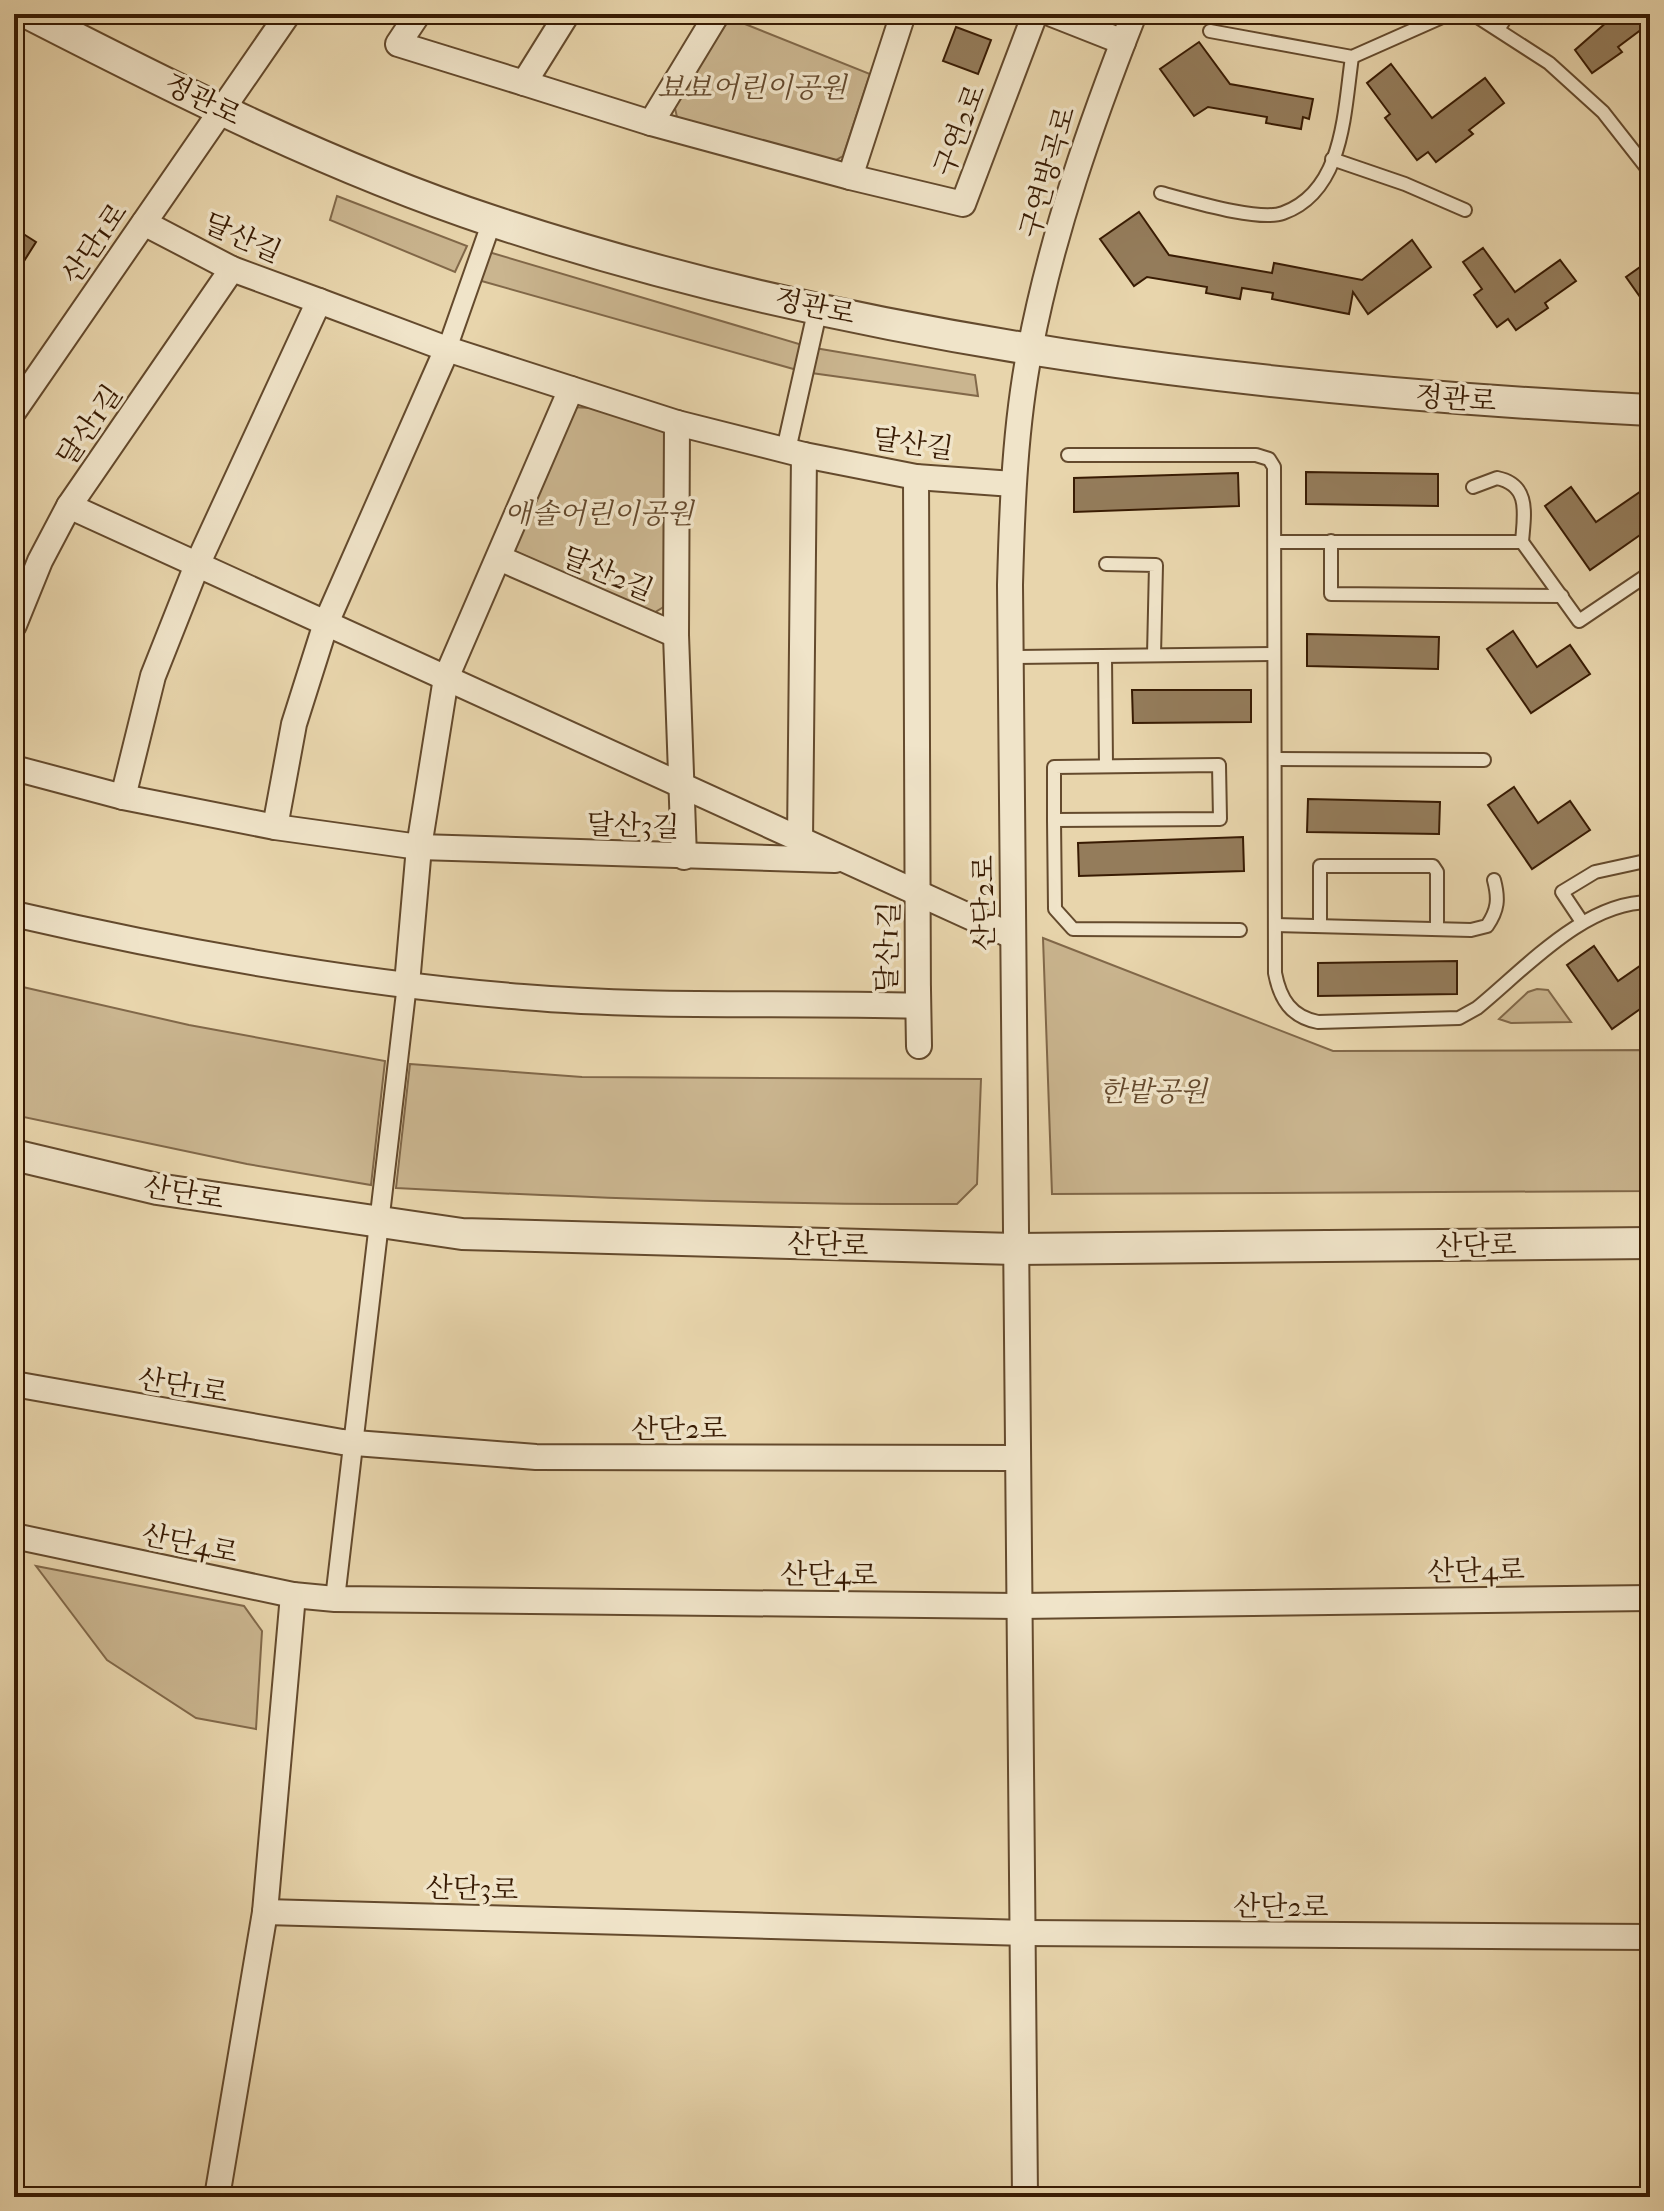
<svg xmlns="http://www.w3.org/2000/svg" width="1664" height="2211" font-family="'IM FELL French Canon','Noto Serif KR',serif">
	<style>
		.green { fill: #cab58f; stroke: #816849; stroke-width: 2 }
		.building { fill: #947c5b; stroke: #381b03; stroke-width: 2 }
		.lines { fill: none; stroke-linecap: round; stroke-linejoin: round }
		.service-casing { stroke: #644a2d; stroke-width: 16 }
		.pedestrian-casing { stroke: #644a2d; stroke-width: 22 }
		.minor-casing { stroke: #644a2d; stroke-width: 28 }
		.tertiary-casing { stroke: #644a2d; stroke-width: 34 }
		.service { stroke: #f0e4c9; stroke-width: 12 }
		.pedestrian { stroke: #f0e4c9; stroke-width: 18 }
		.minor { stroke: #f0e4c9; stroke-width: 24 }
		.tertiary { stroke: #f0e4c9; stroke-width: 30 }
		.labels { text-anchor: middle; stroke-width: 7; stroke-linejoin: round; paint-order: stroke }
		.park-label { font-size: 28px; font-style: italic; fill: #64492d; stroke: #f0e4c9 }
		.street-label { font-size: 28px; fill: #381b03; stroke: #f0e4c9 }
	</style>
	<rect width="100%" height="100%" fill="#e8d5ac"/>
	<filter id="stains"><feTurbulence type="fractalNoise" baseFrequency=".0025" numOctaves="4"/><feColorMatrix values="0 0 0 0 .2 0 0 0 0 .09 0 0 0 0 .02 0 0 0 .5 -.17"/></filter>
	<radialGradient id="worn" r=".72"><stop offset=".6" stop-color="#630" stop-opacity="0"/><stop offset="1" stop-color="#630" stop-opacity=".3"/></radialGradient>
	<!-- green -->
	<g class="green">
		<polygon points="730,18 870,74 843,156 827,165 679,126 674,104"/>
		<polygon points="337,196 467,246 455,272 330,220"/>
		<polygon points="482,250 809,347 975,375 978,396 804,372 471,278"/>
		<polygon points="571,407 611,409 669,427 670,603 652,614 508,548"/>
		<polygon points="1043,938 1333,1051 1650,1050 1650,1191 1052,1194"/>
		<polygon points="14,985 189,1025 385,1061 371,1185 247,1164 14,1115"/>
		<polygon points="1537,989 1548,990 1571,1022 1511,1023 1499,1019 1528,992"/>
		<path d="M410,1064l172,13 399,2 -4,105 -20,20c-187,1 -374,-6 -561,-16z"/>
		<polygon points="36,1566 244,1606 262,1631 256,1729 196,1718 107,1660"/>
	</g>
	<!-- building -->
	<g class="building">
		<polygon points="1616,14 1650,14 1650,23 1618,47 1622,52 1592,73 1575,50"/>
		<polygon points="956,27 991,40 978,74 943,61"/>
		<polygon points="1199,42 1230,84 1313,99 1309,119 1303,117 1301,129 1266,123 1267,117 1208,107 1194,116 1160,69"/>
		<polygon points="1391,64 1432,118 1485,78 1504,103 1469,130 1473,134 1436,162 1428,152 1417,160 1385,118 1390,114 1367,83"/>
		<polygon points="1139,212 1169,255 1272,273 1274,263 1362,280 1412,240 1431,267 1368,314 1353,292 1349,314 1272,299 1273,293 1242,288 1240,299 1206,293 1207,287 1147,277 1134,286 1100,239"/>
		<polygon points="14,228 36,242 14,277"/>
		<polygon points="1483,248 1515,292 1560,260 1576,281 1545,303 1548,308 1516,330 1508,319 1497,327 1474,295 1482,289 1463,262"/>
		<polygon points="1650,260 1650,311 1626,277"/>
		<polygon points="1306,472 1438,474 1438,506 1306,504"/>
		<polygon points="1238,473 1239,506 1074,512 1074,478"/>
		<polygon points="1650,485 1650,528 1590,570 1545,506 1571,487 1596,522"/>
		<polygon points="1513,631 1537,667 1570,645 1590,674 1531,713 1487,649"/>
		<polygon points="1307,634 1439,637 1438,669 1307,666"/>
		<polygon points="1132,690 1251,690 1251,722 1133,723"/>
		<polygon points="1514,787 1538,823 1570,801 1590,830 1532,869 1488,805"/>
		<polygon points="1308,799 1440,802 1439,834 1307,832"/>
		<polygon points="1243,837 1244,871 1079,876 1078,843"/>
		<polygon points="1594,946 1618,981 1650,959 1650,1002 1612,1029 1567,965"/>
		<polygon points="1457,961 1457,994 1318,996 1318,963"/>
	</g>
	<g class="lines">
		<!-- service casing -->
		<g class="service-casing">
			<g id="service">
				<polyline points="1473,14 1549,63 1603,112 1650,172"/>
				<polyline points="1499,28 1508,14"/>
				<polyline points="1210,31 1352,57 1449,14"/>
				<polyline points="1332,159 1405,184 1465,210"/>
				<path d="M1161,193c27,7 98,29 122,20 61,-22 61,-101 69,-156"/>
				<path d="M1068,455h188l13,4 5,8 1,506c5,26 16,44 43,49l141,-4 18,-10c49,-40 107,-106 173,-106"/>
				<path d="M1473,487l24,-9c34,7 27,37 25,64"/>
				<polyline points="1331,541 1331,594 1562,596"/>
				<polyline points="1276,542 1522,542 1579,621 1650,573"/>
				<polyline points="1106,564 1156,565 1154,655"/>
				<polyline points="1105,656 1106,766"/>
				<polyline points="1011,657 1274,654"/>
				<polyline points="1275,759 1484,760"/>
				<polygon points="1219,765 1220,819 1054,820 1054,767"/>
				<polyline points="1054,820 1055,909 1073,929 1240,930"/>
				<polyline points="1582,922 1562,892 1595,872 1650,860"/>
				<path d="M1275,925l196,5 16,-4c11,-16 12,-27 7,-46"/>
				<polyline points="1320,926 1320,866 1433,866 1437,872 1437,929"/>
			</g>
		</g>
		<!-- pedestrian casing -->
		<g class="pedestrian-casing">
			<g id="pedestrian">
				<polyline points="447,349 492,221"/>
				<polyline points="786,450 818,308"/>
				<polyline points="335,1599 407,984"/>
			</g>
		</g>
		<!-- minor casing -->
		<g class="minor-casing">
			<g id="minor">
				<polyline points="418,14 398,44 524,83 567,14"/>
				<polyline points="1052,14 1123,42"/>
				<polyline points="524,83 651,123 717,14"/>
				<polyline points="651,123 850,177 903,14"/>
				<polyline points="850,177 963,204 1035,14"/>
				<polyline points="144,223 232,269 319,301 447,349 677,423 804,455 916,477 1013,484"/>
				<polyline points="14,411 288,14"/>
				<polyline points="677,423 676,635 684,857"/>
				<polyline points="69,506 1012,936"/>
				<polyline points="499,558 676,635"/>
				<polyline points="14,625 40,561 69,506 232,269"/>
				<polyline points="14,768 123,797 275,827 419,847 835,860"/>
				<polyline points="123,797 153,676 197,565 319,301"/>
				<polyline points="275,827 294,724 326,623 447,349"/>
				<polyline points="800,840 804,455"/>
				<path d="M14,914c169,39 337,69 509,83 131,11 264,5 395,9l-2,-529"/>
				<polyline points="407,984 419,847 446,678 571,389"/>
				<polyline points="918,990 919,1046"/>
				<polyline points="14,1384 342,1442 536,1457 1016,1458"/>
				<polyline points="14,1536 293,1595 335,1599 1019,1606 1650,1598"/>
				<polyline points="265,1912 1023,1933 1650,1937"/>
				<polyline points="217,2197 265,1912 293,1595"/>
				<path d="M1025,2197l-15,-1612c2,-78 5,-159 20,-236 22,-115 61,-226 104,-335"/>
			</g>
		</g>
		<!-- tertiary casing -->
		<g class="tertiary-casing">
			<g id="tertiary">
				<path d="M29,14c150,77 303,154 463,207 373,123 768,170 1158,189"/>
				<polyline points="14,1155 157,1189 462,1234 1015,1249 1650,1243"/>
			</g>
		</g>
		<!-- service -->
		<use href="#service" class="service"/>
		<!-- pedestrian -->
		<use href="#pedestrian" class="pedestrian"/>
		<!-- minor -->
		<use href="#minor" class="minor"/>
		<!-- tertiary -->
		<use href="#tertiary" class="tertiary"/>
	</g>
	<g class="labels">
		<!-- park labels -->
		<g class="park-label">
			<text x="752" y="97">뵤뵤어린이공원</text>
			<text x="599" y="523">애솔어린이공원</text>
			<text x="1153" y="1101">한밭공원</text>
		</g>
		<!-- street labels -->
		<g class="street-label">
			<text transform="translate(203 99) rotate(26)" y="10">정관로</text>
			<text transform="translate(959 130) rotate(-69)" y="10">구연2로</text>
			<text transform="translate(1047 172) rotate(-74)" y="10">구연방곡로</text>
			<text transform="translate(243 237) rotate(24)" y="10">달산길</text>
			<text transform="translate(94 243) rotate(-55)" y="10">산단1로</text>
			<text transform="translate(815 306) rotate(12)" y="10">정관로</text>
			<text transform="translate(1456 398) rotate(4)" y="10">정관로</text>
			<text transform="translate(89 425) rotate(-55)" y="10">달산1길</text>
			<text transform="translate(913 443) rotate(8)" y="10">달산길</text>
			<text transform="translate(608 573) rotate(23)" y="10">달산2길</text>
			<text transform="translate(633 825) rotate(2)" y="10">달산3길</text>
			<text transform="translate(983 903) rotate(-90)" y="10">산단2로</text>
			<text transform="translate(887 947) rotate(-88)" y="10">달산1길</text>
			<text transform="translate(184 1192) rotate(10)" y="10">산단로</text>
			<text transform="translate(828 1244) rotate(2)" y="10">산단로</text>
			<text transform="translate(1476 1245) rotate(-1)" y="10">산단로</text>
			<text transform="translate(183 1385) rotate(10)" y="10">산단1로</text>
			<text x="679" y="1438">산단2로</text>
			<text transform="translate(190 1543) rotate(12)" y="10">산단4로</text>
			<text transform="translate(1476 1570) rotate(-1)" y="10">산단4로</text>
			<text transform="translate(829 1574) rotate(1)" y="10">산단4로</text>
			<text transform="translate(472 1888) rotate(2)" y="10">산단3로</text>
			<text transform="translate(1281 1906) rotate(1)" y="10">산단2로</text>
		</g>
	</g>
	<!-- margin -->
	<rect width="1664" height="2211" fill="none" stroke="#e8d5ac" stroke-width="48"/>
	<rect x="16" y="16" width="1632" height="2179" fill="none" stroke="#381b03" stroke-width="4"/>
	<rect x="24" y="24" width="1616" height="2163" fill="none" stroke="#381b03" stroke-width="2"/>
	<rect width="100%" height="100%" filter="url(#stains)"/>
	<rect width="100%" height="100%" fill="url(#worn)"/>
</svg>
